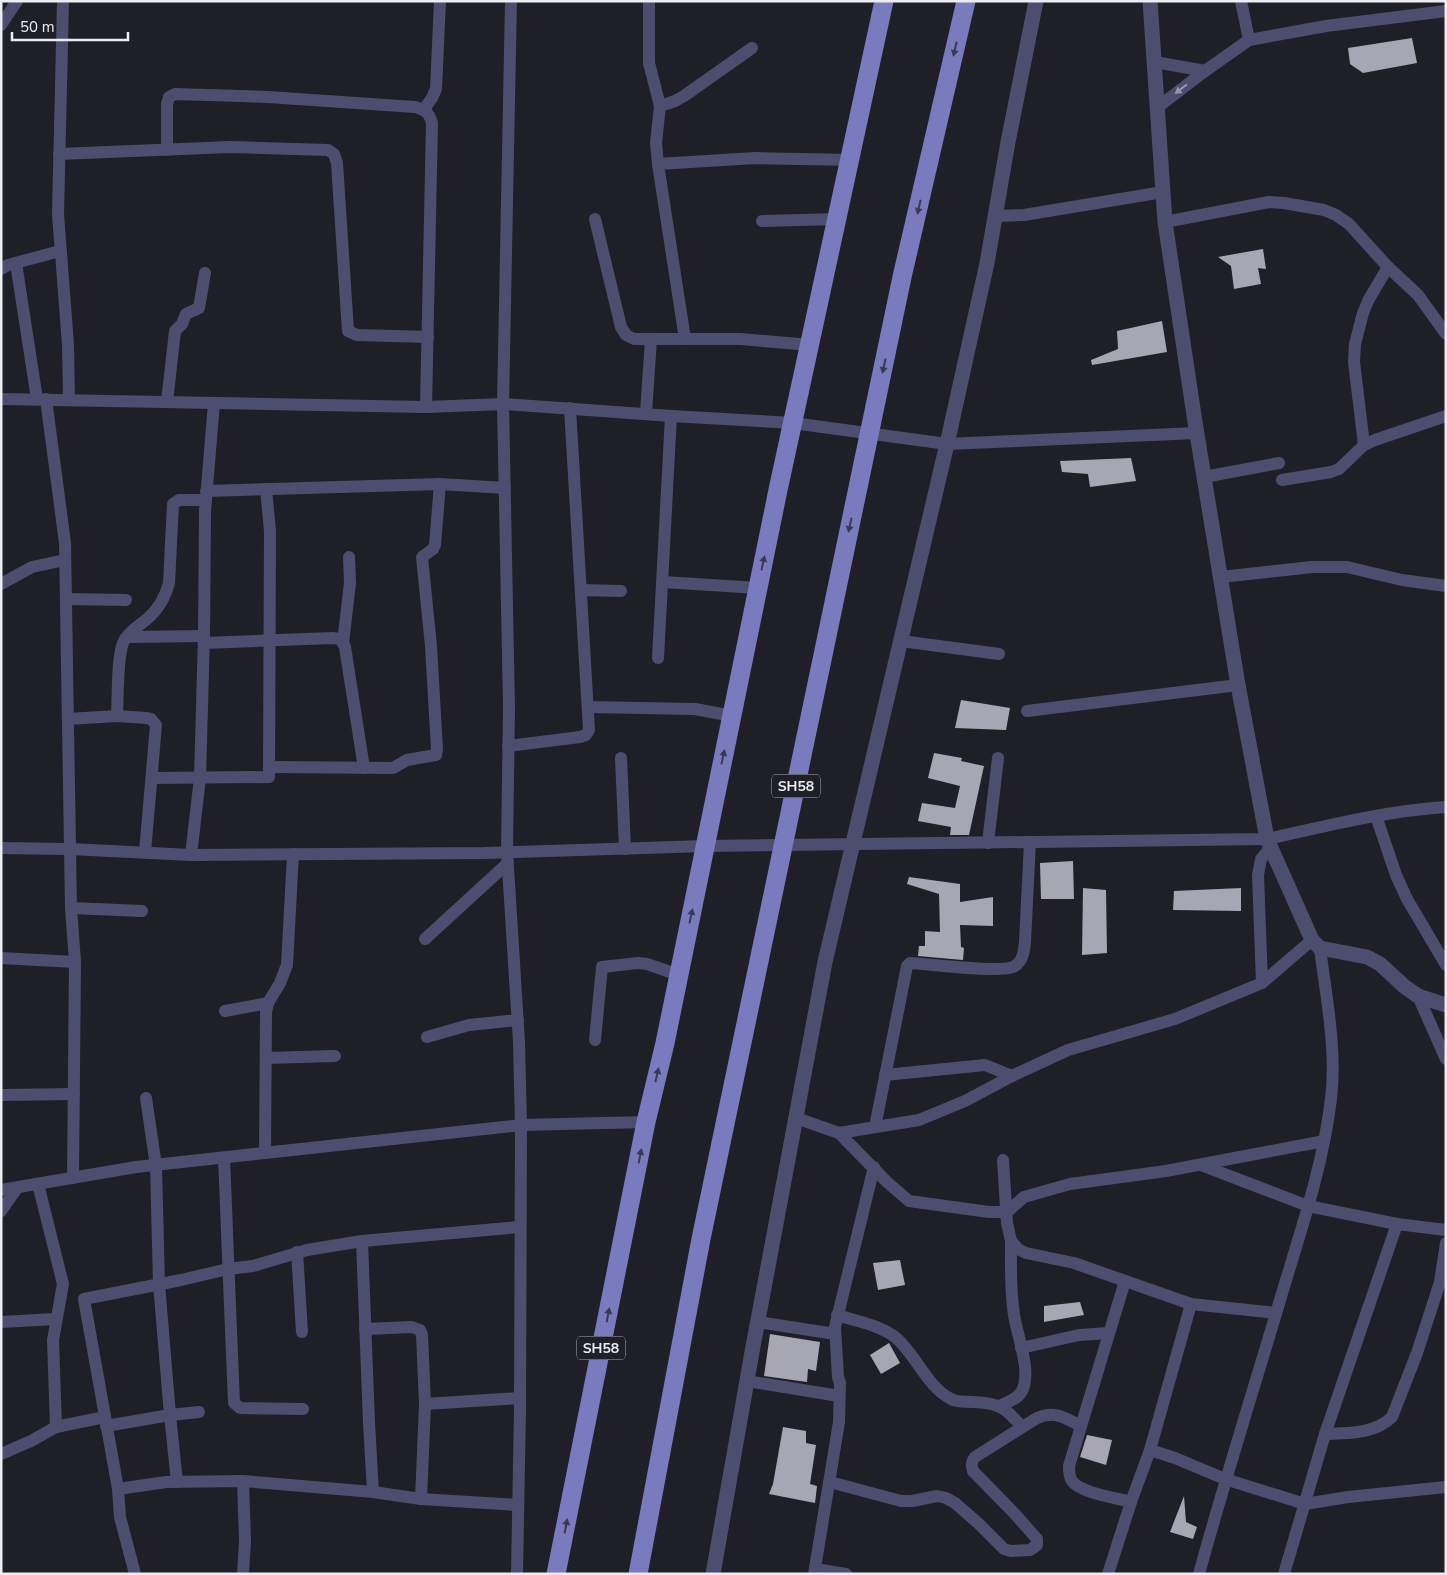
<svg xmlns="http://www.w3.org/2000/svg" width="1447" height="1575" font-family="'Nunito Sans',sans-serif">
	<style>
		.building { fill: #a6a7b3 }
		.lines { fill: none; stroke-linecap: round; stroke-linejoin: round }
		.minor { stroke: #4d4e6f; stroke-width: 12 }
		.tertiary { stroke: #4d4e6f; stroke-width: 15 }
		.primary { stroke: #7a7abe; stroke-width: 19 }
		.oneway { fill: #3a3a55 }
		.oneway2 { fill: #9595aa }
		.labels { text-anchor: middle; stroke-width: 5; stroke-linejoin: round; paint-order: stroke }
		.shield { fill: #1f1f28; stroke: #aeaeb5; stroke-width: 1 }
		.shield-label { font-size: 14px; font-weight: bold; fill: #ececf2 }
	</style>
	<rect width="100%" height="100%" fill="#1f1f28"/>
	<!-- building -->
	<g class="building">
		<polygon points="1412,38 1417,63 1363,73 1350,64 1348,48"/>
		<polygon points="1263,249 1266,269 1258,268 1261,284 1234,289 1231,266 1218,257"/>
		<polygon points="1162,321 1167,352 1092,365 1091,360 1118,349 1117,331"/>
		<polygon points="1131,458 1136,481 1090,487 1088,474 1062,472 1060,461"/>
		<polygon points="961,700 1010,708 1006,730 955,728"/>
		<polygon points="934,753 962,758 961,761 984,766 969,835 950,835 951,827 918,821 922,803 955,808 960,786 928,778"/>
		<polygon points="1073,861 1074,899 1041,899 1040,863"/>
		<polygon points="909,877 960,884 960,902 993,897 993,926 960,925 961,947 964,948 963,960 918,956 919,946 925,946 925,931 940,932 939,894 907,884"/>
		<polygon points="1083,888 1106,890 1107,953 1082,955"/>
		<polygon points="1241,888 1241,911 1173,910 1174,891"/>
		<polygon points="900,1260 905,1285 878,1290 873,1263"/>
		<polygon points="1080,1302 1084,1315 1044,1322 1044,1306"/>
		<polygon points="770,1334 820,1342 816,1371 808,1369 807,1382 764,1376"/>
		<polygon points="889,1343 900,1363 881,1374 870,1355"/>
		<polygon points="783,1427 806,1431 806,1443 816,1445 810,1484 817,1486 815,1503 769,1494 773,1484"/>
		<polygon points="1087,1435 1112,1440 1106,1465 1080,1457"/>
		<polygon points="1184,1496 1186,1522 1197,1527 1193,1539 1170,1532"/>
	</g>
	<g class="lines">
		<!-- minor -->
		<g class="minor">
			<polyline points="63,1 58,214 68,345 69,400"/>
			<polyline points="511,1 503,404 509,707 507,852 519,1042 521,1125 520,1409 517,1574"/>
			<polyline points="649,1 649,63 660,106 656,143 658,164"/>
			<polyline points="1241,1 1249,40"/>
			<polyline points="1,25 17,1"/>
			<polyline points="1155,62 1205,71"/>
			<polyline points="660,106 675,101 684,96 752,48"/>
			<polyline points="1158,107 1205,71 1249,40 1326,26 1446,11"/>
			<polyline points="424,109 432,98 436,89 440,1"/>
			<path d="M167,150v-46l2,-7 6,-3 93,3 147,10c10,3 14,5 17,16l-6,284"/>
			<polyline points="59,154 230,147 328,150 334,154 337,163 348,331 357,335 428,337"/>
			<polyline points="995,216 1024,215 1163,192"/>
			<polyline points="595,219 621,327 626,335 634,339 685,339"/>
			<polyline points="762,221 838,219"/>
			<polyline points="1165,222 1269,202 1284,203 1324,210 1336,215 1349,224 1388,267 1418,295 1446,334"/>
			<polyline points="16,263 37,399"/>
			<polyline points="1,269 8,265 60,251"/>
			<polyline points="810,345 740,339 685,339 658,164 755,158 851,160"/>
			<polyline points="1,399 426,407 503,404 671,416 793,423 947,444 1197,433"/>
			<polyline points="46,399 65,543 71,908 75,962 73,1178"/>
			<polyline points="167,402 175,331 182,324 186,314 199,308 205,273"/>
			<polyline points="646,413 651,339"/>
			<polyline points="1364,445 1354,362 1355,344 1363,313 1369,299 1388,267"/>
			<polyline points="1204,477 1279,463"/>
			<polyline points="1282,480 1331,472 1339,469 1364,445 1375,440 1446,416"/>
			<polyline points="206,491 440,484 505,488"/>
			<polyline points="1221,577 1312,567 1347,567 1402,580 1446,586"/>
			<polyline points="663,582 758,588"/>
			<polyline points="1,584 32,567 65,560"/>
			<polyline points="581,590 621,591"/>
			<polyline points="66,599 126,600"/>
			<polyline points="127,637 204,636"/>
			<polyline points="901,641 999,654"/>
			<polyline points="204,643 332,638 341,639 345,647 364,768"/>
			<polyline points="343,643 350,583 349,557"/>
			<polyline points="658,658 671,416"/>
			<polyline points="588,707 695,709 732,716"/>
			<polyline points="1027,711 1238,685"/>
			<path d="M117,716c1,-18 0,-58 6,-73 4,-10 16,-17 24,-24 12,-10 18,-21 22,-36l4,-79 6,-4h27"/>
			<polyline points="68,719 117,716 146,718 151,719 156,725 145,852"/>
			<polyline points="508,746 580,737 586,735 589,730 570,408"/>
			<polyline points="621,758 625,849"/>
			<polyline points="269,767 393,768 407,760 436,755 437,749 431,646 422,557 433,549 435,545 440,484"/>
			<polyline points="152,778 269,777 270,531 266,489"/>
			<polyline points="1376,816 1396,875 1407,899 1446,965"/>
			<polyline points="988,843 998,758"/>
			<path d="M1,848l69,1 121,6 293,-2 221,-7 562,-7c59,-13 118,-28 179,-32"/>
			<polyline points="191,855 200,778 204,636 205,511 214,403"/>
			<polyline points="71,908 142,911"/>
			<polyline points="425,939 508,863"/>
			<polyline points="1,958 75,962"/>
			<polyline points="1262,983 1258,875 1261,859 1270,848"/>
			<polyline points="1418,996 1446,1059"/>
			<polyline points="225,1011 268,1003"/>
			<polyline points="427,1037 469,1025 518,1020"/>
			<polyline points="595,1040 602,967 638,963 647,964 679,975"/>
			<polyline points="266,1058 335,1056"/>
			<polyline points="885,1075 985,1065 1012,1076"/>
			<polyline points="1,1095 74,1094"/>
			<polyline points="796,1118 839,1133 919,1120 965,1101 1012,1076 1068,1050 1175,1019 1262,983 1312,940"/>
			<path d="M875,1127l32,-161 3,-3c19,1 92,11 105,3 8,-5 9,-15 10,-24l5,-100"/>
			<polyline points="839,1133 887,1182 909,1201 989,1212 1007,1212 1024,1197 1070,1184 1166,1171 1324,1141"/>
			<polyline points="265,1153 266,1012 268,1003 280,983 287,965 293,854"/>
			<polyline points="224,1158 234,1403 240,1408 303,1409"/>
			<polyline points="1003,1160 1007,1223 1011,1241 1018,1249 1026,1253 1074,1263 1191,1304 1276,1313"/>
			<polyline points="1201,1165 1308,1206 1397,1224 1446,1230"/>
			<polyline points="38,1184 63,1284 53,1340 56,1427"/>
			<polyline points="1,1190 136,1167 521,1125 646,1122"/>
			<polyline points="1,1211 17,1188"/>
			<polyline points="362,1241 369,1423 373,1492"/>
			<polyline points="297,1252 302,1332"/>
			<path d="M1125,1281l-56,185c0,5 0,11 3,15 8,12 45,17 59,21"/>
			<path d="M837,1315c19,6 43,10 58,22 21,17 31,49 56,62 7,4 15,2 23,3 25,1 32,6 48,25"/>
			<polyline points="1,1322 56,1319"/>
			<polyline points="758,1322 835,1334"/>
			<polyline points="365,1329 412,1327 420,1330 422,1335 425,1404 421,1499"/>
			<polyline points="1021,1348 1079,1335 1109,1333"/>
			<polyline points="747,1381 839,1396"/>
			<polyline points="425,1404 520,1398"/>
			<path d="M1000,1406c7,-4 18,-7 22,-15 10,-19 -5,-56 -8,-76 -4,-25 -3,-50 -3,-74"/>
			<polyline points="106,1426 170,1415 159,1284 156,1166 146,1098"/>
			<path d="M1325,1434c23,-1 50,0 67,-17l25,-64 23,-71 6,-39"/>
			<polyline points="1150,1450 1175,1458 1225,1479 1305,1504 1348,1497 1446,1487"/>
			<polyline points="1,1454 31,1441 56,1427 105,1417"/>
			<polyline points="243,1481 245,1541 243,1574"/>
			<polyline points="177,1482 170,1415 199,1412"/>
			<path d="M830,1482l71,19h11l25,-5 9,2 9,5 24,21 25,25 7,2 19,-1 7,-5v-6l-23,-26 -41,-42c-2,-6 -2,-9 2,-14l62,-39c18,-8 28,0 44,8"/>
			<polyline points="118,1489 166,1482 243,1481 373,1492 421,1499 518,1505"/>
			<polyline points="815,1569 846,1574"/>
			<polyline points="135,1574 120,1517 118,1489 84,1299 181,1280 228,1269 253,1266 307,1250 362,1241 520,1227"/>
			<polyline points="814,1574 839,1422 840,1383 838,1377 835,1327 874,1167"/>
			<polyline points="1108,1574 1131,1502 1150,1450 1191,1304"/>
			<path d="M1199,1574c26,-95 56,-189 84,-284 19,-63 40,-125 48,-191 6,-50 -5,-102 -11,-151"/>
			<polyline points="1284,1574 1325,1434 1397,1224"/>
		</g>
		<!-- tertiary -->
		<g class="tertiary">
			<polyline points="1150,1 1165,222 1195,422 1238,685 1267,839 1312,940 1320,948 1367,957 1380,964 1405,987 1418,996 1446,1005"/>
			<polyline points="713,1574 752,1352 825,962 947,444 987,263 1008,142 1036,1"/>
		</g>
		<!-- primary -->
		<g class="primary">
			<polyline points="556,1574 646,1122 665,1043 778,490 884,1"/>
			<polyline points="638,1574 701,1239 721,1143 902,277 966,1"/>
		</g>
	</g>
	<!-- one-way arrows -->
	<defs><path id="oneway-solid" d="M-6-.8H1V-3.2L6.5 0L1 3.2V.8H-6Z" transform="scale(1.25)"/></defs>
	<g class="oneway">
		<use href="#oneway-solid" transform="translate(955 49) rotate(103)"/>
		<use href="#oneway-solid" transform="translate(919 207) rotate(103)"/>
		<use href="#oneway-solid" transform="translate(884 366) rotate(102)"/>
		<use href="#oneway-solid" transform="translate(850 525) rotate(102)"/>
		<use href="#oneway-solid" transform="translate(763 563) rotate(-78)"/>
		<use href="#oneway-solid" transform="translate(723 757) rotate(-78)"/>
		<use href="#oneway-solid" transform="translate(691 916) rotate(-78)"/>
		<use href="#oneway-solid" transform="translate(657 1075) rotate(-77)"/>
		<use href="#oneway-solid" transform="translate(640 1156) rotate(-79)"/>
		<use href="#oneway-solid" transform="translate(608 1315) rotate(-79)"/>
		<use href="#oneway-solid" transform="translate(566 1526) rotate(-79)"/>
	</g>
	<use class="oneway2" href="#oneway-solid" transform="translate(1181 89) rotate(142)"/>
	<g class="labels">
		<!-- shield labels -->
		<g class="shield">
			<rect x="772" y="774.5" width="48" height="23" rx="4"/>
			<rect x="577" y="1336.5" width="48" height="23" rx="4"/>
		</g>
		<g class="shield-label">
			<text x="796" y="791">SH58</text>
			<text x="601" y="1353">SH58</text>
		</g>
	</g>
	<!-- border -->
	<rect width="1447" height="1575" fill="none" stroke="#ececf2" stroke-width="5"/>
	<!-- scale -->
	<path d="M12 32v8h116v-8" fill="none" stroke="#ececf2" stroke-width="2.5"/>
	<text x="20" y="32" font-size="15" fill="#ececf2" stroke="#1f1f28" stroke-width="4" paint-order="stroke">50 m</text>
</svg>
